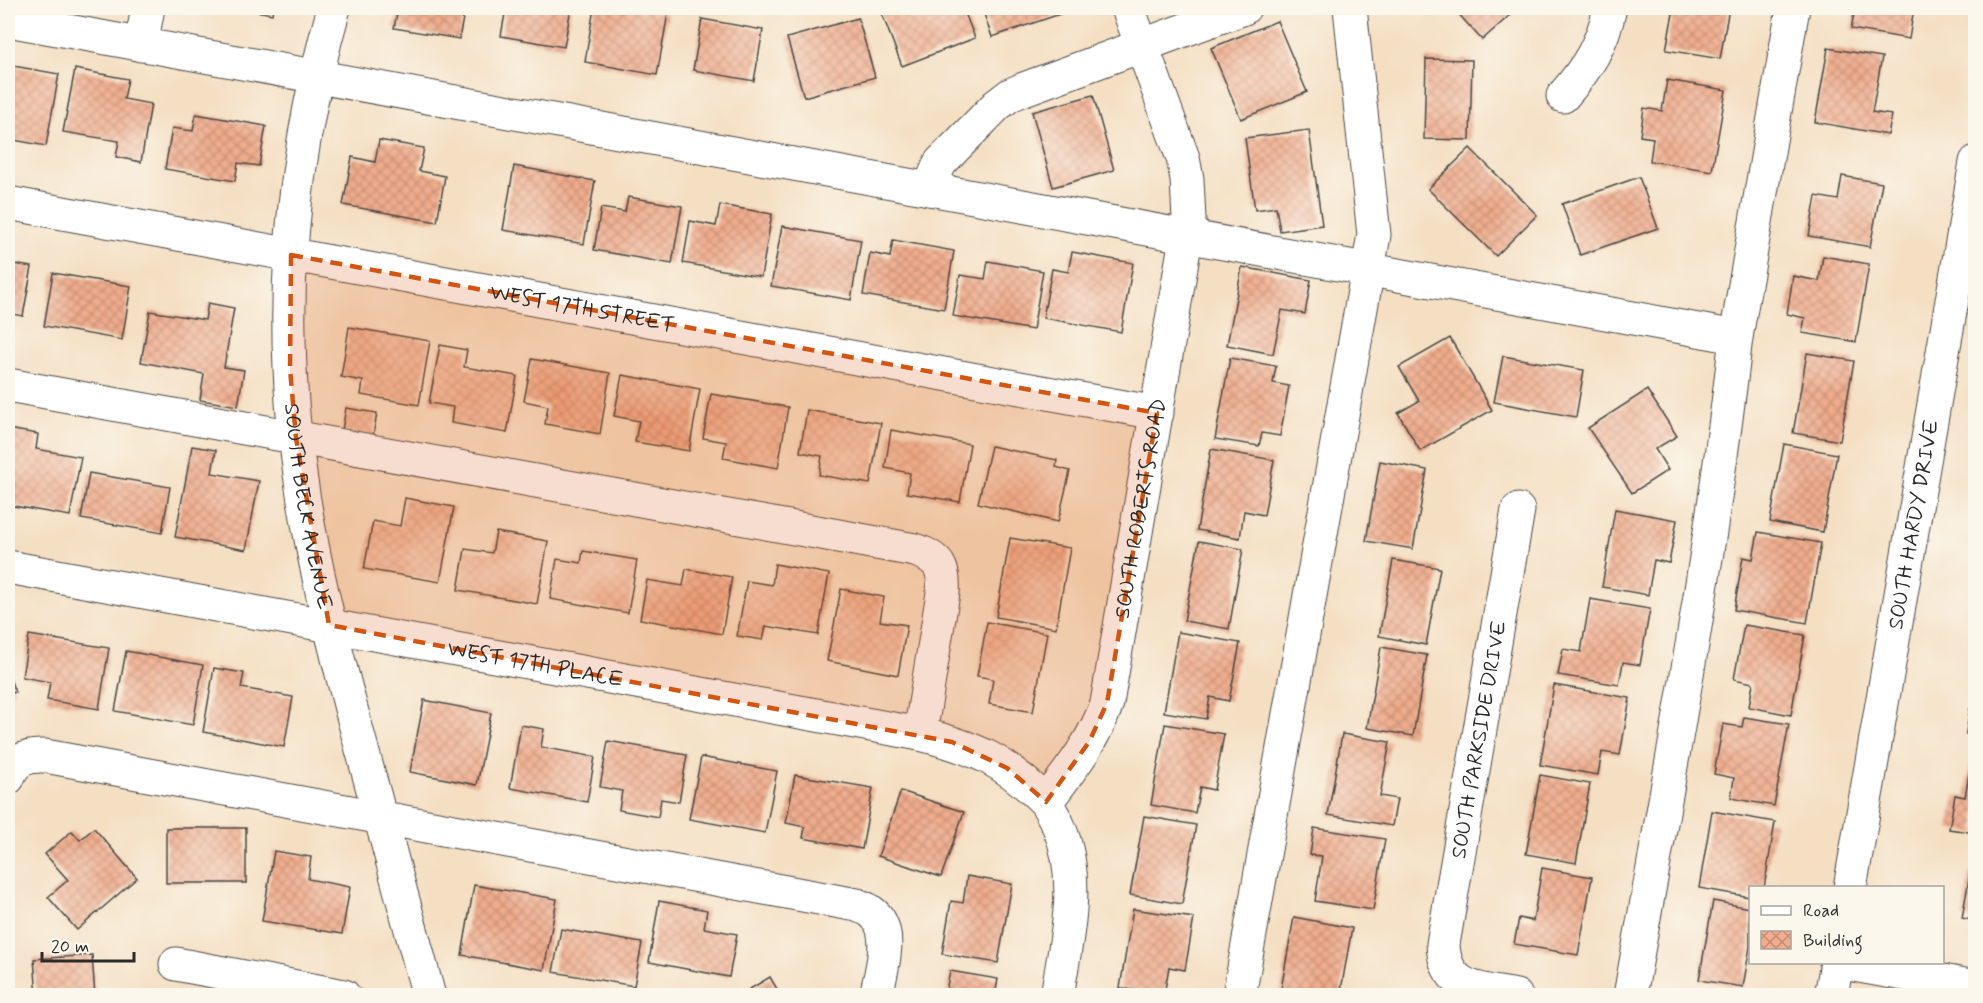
<svg xmlns="http://www.w3.org/2000/svg" width="1983" height="1003" font-family="Mynerve,sans-serif">
	<style>
		.building { fill: url(#building-cross-hatch) }
		.lines { fill: none; stroke-linecap: round; stroke-linejoin: round }
		.minor-casing { stroke: #494642; stroke-width: 35 }
		.minor { stroke: #fff; stroke-width: 33 }
		.marked { fill: #d5540f; fill-opacity: 0.2; stroke: #d5540f; stroke-width: 4.5; stroke-dasharray: 12 8; stroke-linejoin: round }
		.labels { text-anchor: middle; stroke-width: 4.5; stroke-linejoin: round; paint-order: stroke }
		.street-label { font-size: 21px; fill: #2b2b2b; stroke: #fbf7ec }
	</style>
	<defs>
		<pattern id="building-cross-hatch" width="8" height="8" patternUnits="userSpaceOnUse" patternTransform="scale(1.5)"><rect width="8" height="8" fill="#f1ad8e"/><path d="M0 0l8 8M0 8l8-8" fill="none" stroke="#c38d74"/></pattern>
	</defs>
	<rect width="100%" height="100%" fill="#fbf7ec"/>
	<filter id="ink" filterUnits="userSpaceOnUse"><feTurbulence type="fractalNoise" baseFrequency=".0167" numOctaves="2"/><feDisplacementMap in="SourceGraphic" scale="12" xChannelSelector="R" yChannelSelector="G"/><feConvolveMatrix kernelMatrix="1 2 1 2 8 2 1 2 1" color-interpolation-filters="sRGB"/></filter>
	<filter id="wash" filterUnits="userSpaceOnUse"><feTurbulence type="fractalNoise" baseFrequency=".008" numOctaves="4" result="noise"/><feDisplacementMap in="SourceGraphic" scale="24" xChannelSelector="R" yChannelSelector="G"/><feGaussianBlur stdDeviation="1.35" result="paint"/><feColorMatrix in="noise" values="0 0 0 0 0 0 0 0 0 0 0 0 0 0 0 0 0 1.4 0 .05"/><feComposite in="paint" operator="in"/></filter>
	<g filter="url(#wash)">
		<rect width="100%" height="100%" fill="#f4dfc3"/>
		<g id="blocks">
			<!-- building -->
			<g class="building">
				<polygon points="239,8 273,8 272,14"/>
				<polygon points="398,8 465,8 459,39 394,28"/>
				<polygon points="506,8 571,8 564,47 501,36"/>
				<polygon points="594,8 633,8 668,13 657,75 585,62"/>
				<polygon points="900,8 963,8 975,38 902,66 882,14"/>
				<polygon points="982,8 1068,8 1069,11 992,37"/>
				<polygon points="1458,8 1518,8 1482,40 1455,10"/>
				<polygon points="1674,8 1729,8 1720,59 1666,50"/>
				<polygon points="1855,8 1914,8 1909,39 1851,29"/>
				<polygon points="858,18 875,77 804,97 787,38"/>
				<polygon points="702,19 763,30 754,81 693,70"/>
				<polygon points="1277,21 1307,92 1241,119 1211,48"/>
				<polygon points="1828,48 1882,57 1872,112 1892,115 1888,135 1815,122"/>
				<polygon points="1426,59 1472,60 1470,140 1424,139"/>
				<polygon points="8,65 59,74 46,146 8,139"/>
				<polygon points="75,69 128,79 124,99 151,104 141,162 116,157 119,141 63,132"/>
				<polygon points="1667,80 1726,90 1712,171 1650,161 1653,138 1640,136 1644,108 1662,111"/>
				<polygon points="1093,95 1114,170 1053,187 1032,112"/>
				<polygon points="196,114 266,126 259,166 238,163 235,181 165,169 172,128 193,131"/>
				<polygon points="1309,130 1322,225 1280,231 1276,207 1255,210 1245,138"/>
				<polygon points="379,140 424,148 419,171 445,176 437,222 343,205 352,157 375,162"/>
				<polygon points="1470,148 1537,215 1496,256 1428,189"/>
				<polygon points="514,166 595,181 584,244 503,230"/>
				<polygon points="1842,176 1882,183 1870,247 1809,236 1816,196 1838,200"/>
				<polygon points="1639,177 1658,228 1580,255 1562,204"/>
				<polygon points="628,197 682,206 672,264 594,250 601,208 625,212"/>
				<polygon points="720,205 772,214 761,277 683,263 690,221 716,226"/>
				<polygon points="782,226 861,240 851,300 771,286"/>
				<polygon points="893,240 954,251 944,309 863,295 870,253 890,257"/>
				<polygon points="1072,252 1133,263 1121,332 1043,318 1052,269 1068,272"/>
				<polygon points="1823,256 1869,264 1856,342 1802,333 1805,318 1787,314 1793,276 1819,281"/>
				<polygon points="988,261 1043,271 1033,330 953,316 960,275 985,279"/>
				<polygon points="8,263 32,267 23,316 8,313"/>
				<polygon points="1242,267 1311,280 1305,314 1282,310 1273,354 1227,345"/>
				<polygon points="53,273 131,286 122,340 44,326"/>
				<polygon points="208,303 234,308 224,367 244,370 238,406 200,400 204,374 141,362 150,311 205,320"/>
				<polygon points="349,327 430,341 419,405 361,395 363,381 341,377"/>
				<polygon points="1450,338 1492,410 1420,451 1398,413 1419,401 1399,367"/>
				<polygon points="440,345 467,350 464,367 517,376 507,433 451,423 453,407 429,403"/>
				<polygon points="1807,353 1854,361 1840,441 1793,433"/>
				<polygon points="1503,356 1584,370 1576,417 1494,402"/>
				<polygon points="1230,358 1276,366 1273,383 1289,386 1280,436 1262,433 1259,446 1215,439"/>
				<polygon points="532,359 610,373 600,434 545,424 548,406 524,401"/>
				<polygon points="622,375 700,389 689,451 635,442 639,421 614,416"/>
				<polygon points="1647,390 1677,436 1655,449 1668,470 1632,493 1588,428"/>
				<polygon points="711,394 788,407 778,468 723,458 726,442 703,438"/>
				<polygon points="346,408 377,413 373,436 342,430"/>
				<polygon points="807,410 881,423 870,484 819,475 822,456 800,452"/>
				<polygon points="8,429 38,434 36,449 81,457 70,516 8,505"/>
				<polygon points="891,430 970,444 960,502 907,493 910,473 885,468"/>
				<polygon points="1784,444 1837,454 1823,532 1770,522"/>
				<polygon points="192,446 216,450 212,473 259,481 246,550 175,537"/>
				<polygon points="991,446 1057,460 1056,467 1070,471 1058,522 978,503"/>
				<polygon points="1211,449 1274,460 1264,515 1244,511 1240,538 1197,530"/>
				<polygon points="1380,461 1427,470 1413,549 1366,541"/>
				<polygon points="89,473 170,487 162,533 81,519"/>
				<polygon points="405,498 454,507 440,582 364,569 373,521 400,526"/>
				<polygon points="1615,509 1677,520 1669,563 1654,560 1648,595 1602,587"/>
				<polygon points="496,532 548,541 537,604 458,590 465,549 492,553"/>
				<polygon points="1758,532 1821,543 1807,623 1734,610 1743,557 1753,559"/>
				<polygon points="1010,538 1070,548 1056,628 996,617"/>
				<polygon points="1199,541 1243,549 1229,629 1184,621"/>
				<polygon points="583,551 637,560 628,613 550,599 557,559 581,563"/>
				<polygon points="1393,560 1440,568 1426,645 1379,636"/>
				<polygon points="775,564 829,574 818,635 766,626 763,640 737,636 747,581 772,585"/>
				<polygon points="686,569 732,577 722,634 640,619 647,580 683,586"/>
				<polygon points="841,589 884,597 880,621 907,625 898,675 827,661"/>
				<polygon points="1590,599 1650,609 1640,665 1623,662 1619,685 1558,675 1563,649 1581,652"/>
				<polygon points="987,622 1047,633 1033,712 989,704 993,679 977,676"/>
				<polygon points="1744,625 1805,635 1791,715 1749,707 1753,683 1734,679"/>
				<polygon points="1178,632 1240,643 1229,701 1210,697 1206,719 1164,712"/>
				<polygon points="29,635 109,648 99,709 47,700 50,682 22,677"/>
				<polygon points="1381,647 1427,655 1413,736 1367,728"/>
				<polygon points="126,651 203,665 193,725 115,711"/>
				<polygon points="214,668 244,673 241,688 293,697 284,747 203,732"/>
				<polygon points="8,673 15,692 8,695"/>
				<polygon points="1554,685 1630,698 1620,755 1602,752 1598,775 1540,765"/>
				<polygon points="424,700 491,713 477,785 410,772"/>
				<polygon points="1970,708 1976,709 1976,736 1966,734"/>
				<polygon points="1744,717 1789,724 1774,806 1731,798 1734,778 1714,774 1723,724 1742,727"/>
				<polygon points="1165,724 1224,734 1214,790 1200,787 1195,813 1151,805"/>
				<polygon points="521,725 544,729 541,747 595,757 587,802 510,788"/>
				<polygon points="1342,734 1390,742 1380,796 1397,799 1392,826 1328,815"/>
				<polygon points="608,741 687,755 679,802 661,799 658,817 619,810 622,791 600,787"/>
				<polygon points="1974,745 1976,745 1976,833 1949,829 1955,795 1965,797"/>
				<polygon points="701,757 777,771 765,833 689,819"/>
				<polygon points="795,775 873,788 862,849 803,838 805,827 786,823"/>
				<polygon points="1540,775 1590,784 1576,863 1526,854"/>
				<polygon points="901,791 964,812 941,877 878,856"/>
				<polygon points="1712,811 1775,822 1764,888 1750,888 1750,897 1699,888"/>
				<polygon points="1144,816 1196,825 1182,904 1130,895"/>
				<polygon points="94,828 137,878 77,930 48,897 68,880 45,854 72,831 80,840"/>
				<rect x="166" y="828" width="80" height="55"/>
				<polygon points="1314,828 1385,839 1373,910 1315,901 1322,856 1310,855"/>
				<polygon points="274,851 311,857 308,879 350,887 342,934 262,921"/>
				<polygon points="1542,868 1592,877 1578,955 1514,944 1519,918 1533,921"/>
				<polygon points="1970,873 1976,874 1976,921 1962,918"/>
				<polygon points="967,876 1012,884 998,963 942,954 951,901 963,903"/>
				<polygon points="474,885 557,899 544,970 462,955"/>
				<polygon points="659,901 707,910 704,928 737,934 729,977 649,962"/>
				<polygon points="1713,901 1750,908 1750,947 1743,987 1699,980"/>
				<polygon points="1133,909 1194,918 1185,970 1169,967 1164,995 1120,988"/>
				<polygon points="1294,917 1352,928 1340,996 1280,995"/>
				<polygon points="561,929 642,943 634,986 553,972"/>
				<polygon points="92,955 95,996 37,996 34,959"/>
				<polygon points="950,971 998,979 995,996 945,996"/>
				<polygon points="770,977 781,996 738,996"/>
			</g>
		</g>
	</g>
	<g filter="url(#ink)">
		<use href="#blocks" fill-opacity="0" stroke="#494642" stroke-width="1.5"/>
		<g class="lines">
			<!-- minor casing -->
			<g class="minor-casing">
				<g id="minor">
					<path id="s1" d="M334,8c-33,116 -50,239 -44,360 5,124 35,244 67,363 24,89 48,176 72,265"/>
					<path d="M8,20l1728,317c-25,221 -67,440 -106,659"/>
					<polyline points="141,45 148,8"/>
					<path d="M1563,96c25,-29 39,-51 47,-88"/>
					<polyline points="929,189 940,163 997,105 1010,95 1024,89 1244,8"/>
					<path id="s2" d="M8,203l1149,210"/>
					<polyline points="1736,337 1793,8"/>
					<path d="M8,385l907,165c24,8 30,18 28,43l-23,141"/>
					<path id="s3" d="M8,567l912,167c56,14 84,26 126,68"/>
					<path d="M8,778c6,-18 19,-23 37,-22l812,149c4,2 9,3 13,6 26,17 11,60 6,85"/>
					<path id="s4" d="M1850,888l126,-726"/>
					<polyline points="1837,962 1976,987"/>
					<polyline points="176,964 344,996"/>
					<path id="s5" d="M1057,996c9,-56 25,-115 2,-169 -4,-9 -9,-17 -13,-25 24,-32 48,-61 61,-99l82,-483 -2,-41 -4,-21 -55,-150"/>
					<polyline points="1239,996 1374,235 1350,8"/>
					<path id="s6" d="M1516,996c-37,-7 -71,-6 -73,-52l75,-434"/>
					<polyline points="1831,996 1837,962"/>
				</g>
			</g>
			<!-- minor -->
			<use href="#minor" class="minor"/>
		</g>
	</g>
	<!-- marked area -->
	<path class="marked" d="M291,255l866,158 -50,290 -18,39 -43,60 -39,-34 -55,-26 -623,-117 -33,-187 -6,-69z"/>
	<g class="labels">
		<!-- street labels -->
		<g class="street-label">
			<text dy="7" stroke="none"><textPath href="#s2" startOffset="584">WEST 17TH STREET</textPath></text>
			<text dy="7" stroke="none"><textPath href="#s1" startOffset="504">SOUTH BECK AVENUE</textPath></text>
			<text dy="7" stroke="none"><textPath href="#s5" startOffset="514">SOUTH ROBERTS ROAD</textPath></text>
			<text dy="7" stroke="none"><textPath href="#s4" startOffset="369">SOUTH HARDY DRIVE</textPath></text>
			<text dy="7" stroke="none"><textPath href="#s3" startOffset="536">WEST 17TH PLACE</textPath></text>
			<text dy="7" stroke="none"><textPath href="#s6" startOffset="308">SOUTH PARKSIDE DRIVE</textPath></text>
		</g>
	</g>
	<!-- margin -->
	<rect width="1983" height="1003" fill="none" stroke="#fbf7ec" stroke-width="30"/>
	<!-- legend -->
	<rect x="1749" y="886" width="195" height="78" fill="#fbf7ec" stroke="#a8a59f" stroke-width="1.5"/>
	<rect x="1761" y="906" width="30" height="9" fill="#ffffff" stroke="#a8a59f" stroke-width="1.5"/>
	<text x="1803" y="916" font-size="18" fill="#2b2b2b">Road</text>
	<rect x="1761" y="931" width="30" height="18" fill="url(#building-cross-hatch)" stroke="#a8a59f" stroke-width="1.5"/>
	<text x="1803" y="946" font-size="18" fill="#2b2b2b">Building</text>
	<!-- scale -->
	<path d="M42 952v9h92v-9" fill="none" stroke="#2b2b2b" stroke-width="3"/>
	<text x="51" y="952" font-size="18" fill="#2b2b2b" stroke="#fbf7ec" stroke-width="4.5" paint-order="stroke">20 m</text>
</svg>
